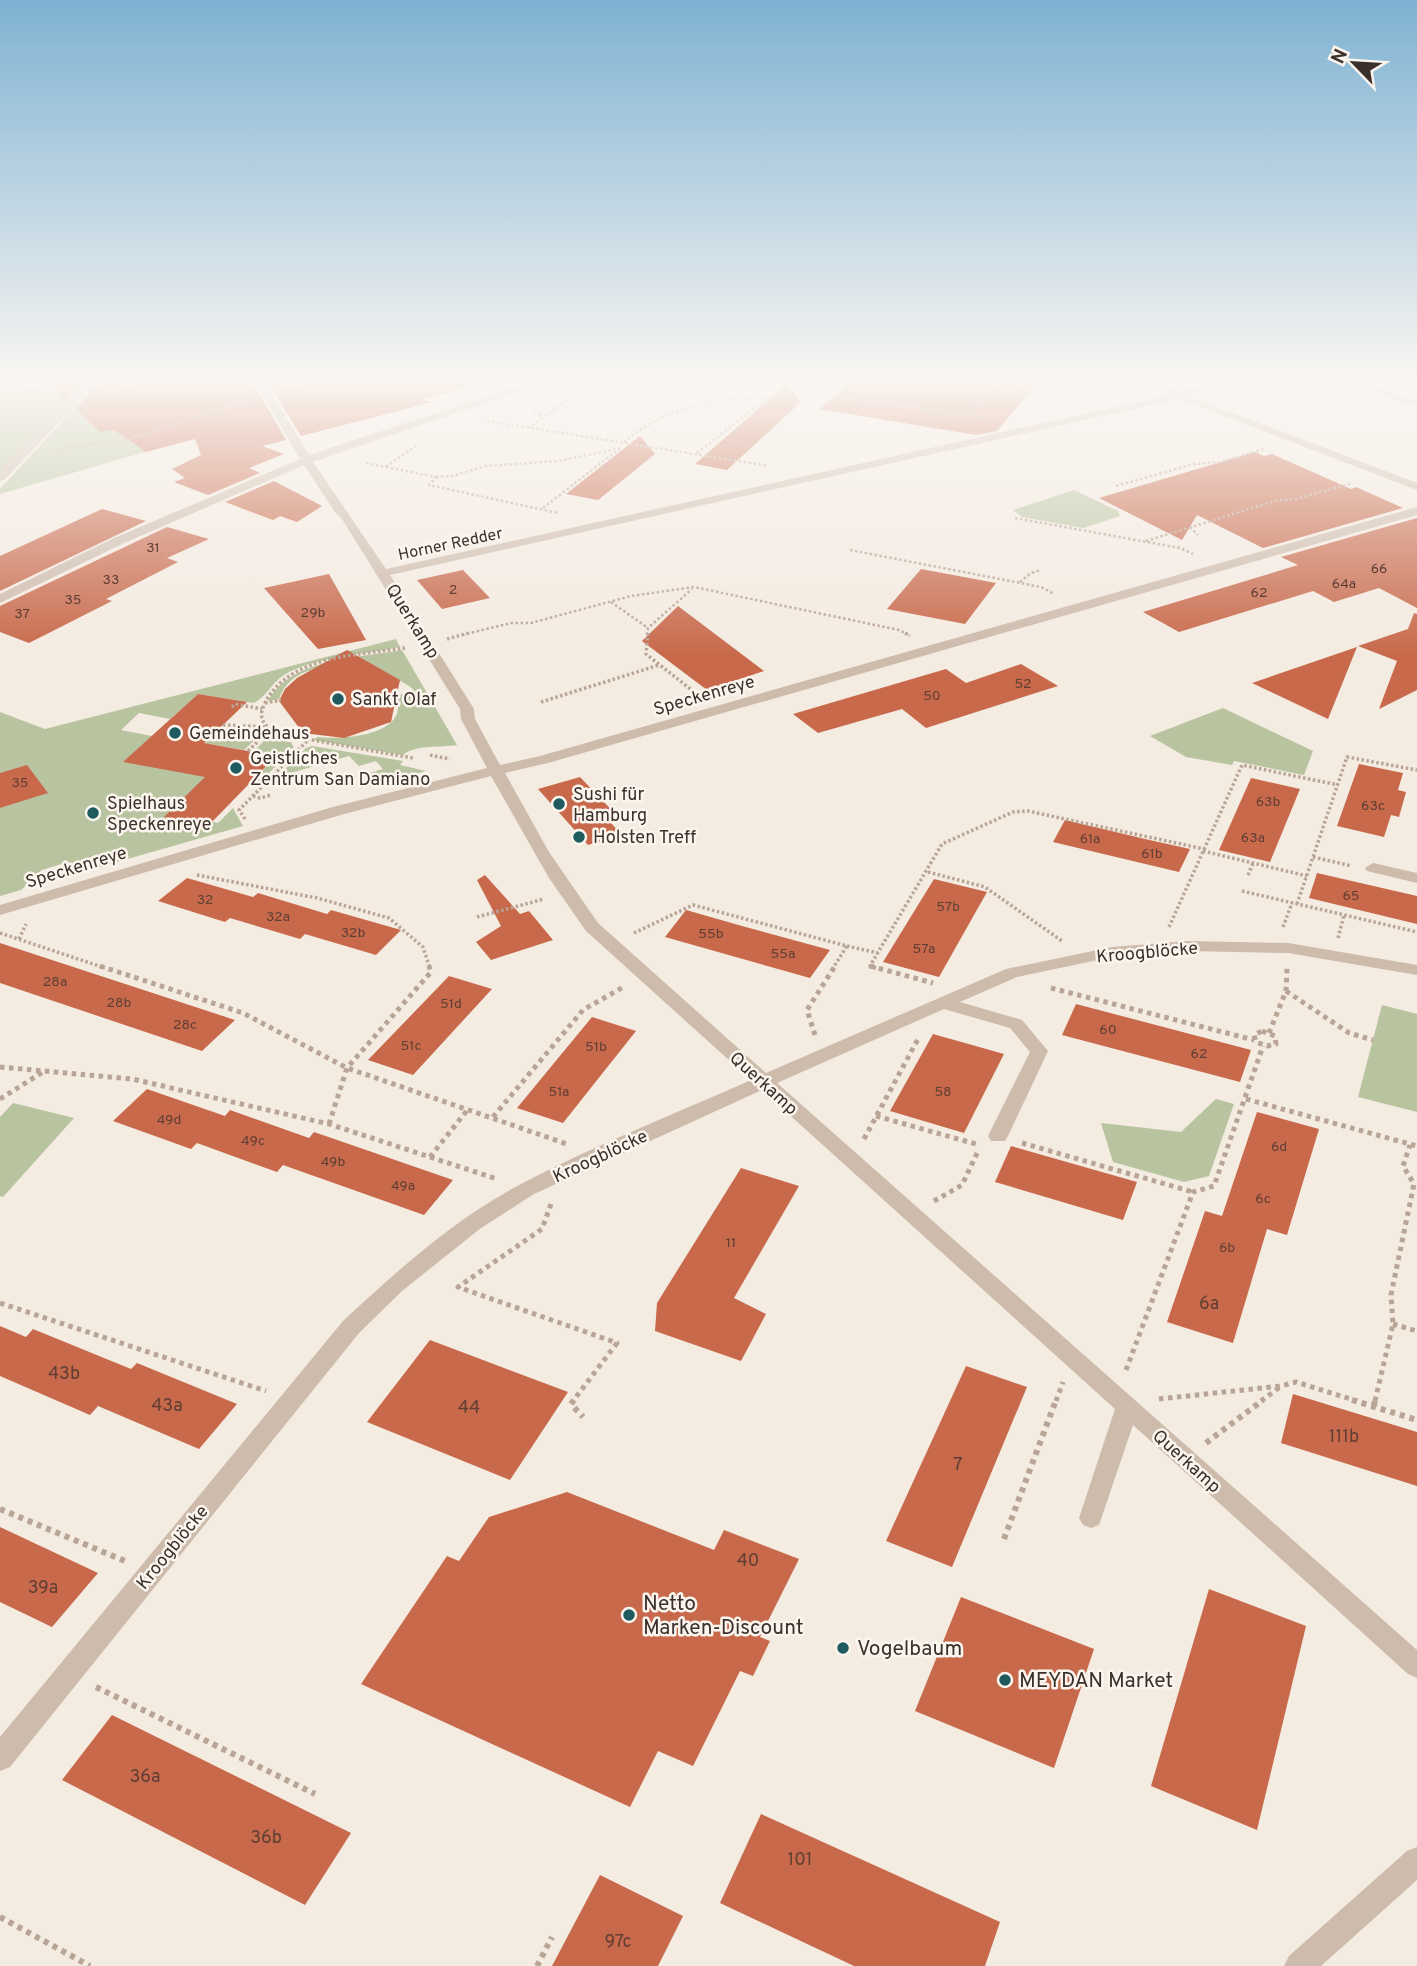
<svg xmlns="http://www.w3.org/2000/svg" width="1417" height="1966" font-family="Overpass,sans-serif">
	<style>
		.green { fill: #b8c4a0 }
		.building { fill: #c8694b }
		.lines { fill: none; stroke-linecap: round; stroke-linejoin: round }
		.path-far3 { stroke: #b9a596; stroke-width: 2.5; stroke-dasharray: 2.5 2.5; stroke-linecap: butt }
		.path-far2 { stroke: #b9a596; stroke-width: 3.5; stroke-dasharray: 2.5 2.5; stroke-linecap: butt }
		.path-far1 { stroke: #b9a596; stroke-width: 5; stroke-dasharray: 4.5 4.5; stroke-linecap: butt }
		.path { stroke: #b9a596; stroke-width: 6; stroke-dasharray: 5 5; stroke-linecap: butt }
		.minor { fill: #cdbbac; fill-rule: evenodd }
		.poi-dot { fill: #1f5a5e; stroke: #fbf5ee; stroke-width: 2.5 }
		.labels { text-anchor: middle; stroke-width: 5; stroke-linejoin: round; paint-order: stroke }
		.number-label { font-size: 14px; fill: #5e3e33 }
		.far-street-label { font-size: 16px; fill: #3b302b; stroke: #fbf5ee }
		.street-label { font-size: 18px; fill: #3b302b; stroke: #fbf5ee }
		.poi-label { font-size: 18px; fill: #3b302b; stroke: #fbf5ee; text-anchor: start }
		.near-number-label { font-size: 18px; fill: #5e3e33 }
		.near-poi-label { font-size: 21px; fill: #3b302b; stroke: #fbf5ee; text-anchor: start }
	</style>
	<rect width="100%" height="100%" fill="#f4ebe1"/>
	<!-- green -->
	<g class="green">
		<path d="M0,379c18,0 32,10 49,12 13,1 28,-12 42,-12l-91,95z"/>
		<polygon points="101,379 239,379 262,418 0,494 0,489"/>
		<polygon points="1074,490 1118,511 1120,516 1083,528 1022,517 1013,510"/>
		<path d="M396,639l4,8c-34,7 -87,10 -116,28 -12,7 -19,24 -31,28l-55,-9 -28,25 -31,-6 -18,17 31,6 -28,26 99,9 -32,20 -23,23 8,5 25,5 4,-4 13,3 15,-15 10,18 -154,44 -21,-8 -26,8 -21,20 -21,6v-184l45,17z"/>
		<path d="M402,650l55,95c-17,3 -41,-1 -54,10l-89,-15 3,-3c25,3 94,-1 79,-41l18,-6c-30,-27 -119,-40 -135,9l-11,2c23,-43 91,-43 134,-51z"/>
		<polygon points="1223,708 1313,751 1304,775 1234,761 1232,765 1186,757 1150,736"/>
		<polygon points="219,728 259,736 244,750 204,743"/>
		<polygon points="267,738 291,742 294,748 260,782 248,780 252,776 256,777 276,757 253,752"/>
		<polygon points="312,746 403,761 400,765 426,771 372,786 363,775 383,769 376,761 359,766 349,756 277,777 306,748"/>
		<polygon points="1382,1005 1417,1014 1417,1112 1358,1097"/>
		<polygon points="1216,1099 1234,1104 1209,1176 1184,1182 1113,1162 1101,1123 1181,1132"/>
		<polygon points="13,1103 74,1118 3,1197 0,1196 0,1117"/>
	</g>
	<!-- building -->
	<g class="building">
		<polygon points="45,379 86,379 66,400"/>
		<polygon points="103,379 251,379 286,440 262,446 284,454 249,468 260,473 208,495 174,482 185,478 172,469 201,455 195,439 146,452 114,430 100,432 76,409"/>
		<polygon points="266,379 464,379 465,388 421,400 433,402 301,436"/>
		<polygon points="854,379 1041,379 997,431 976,435 820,409"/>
		<polygon points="786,385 801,402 727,470 695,464"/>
		<polygon points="640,436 655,454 598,500 566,494"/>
		<polygon points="1255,452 1264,456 1272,454 1351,489 1356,487 1403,508 1263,548 1197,515 1182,540 1099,498"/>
		<polygon points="274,481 322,506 297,522 280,516 273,520 225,502"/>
		<polygon points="102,509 146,521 0,591 0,556"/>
		<polygon points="1417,518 1417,608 1379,588 1334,602 1313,591 1179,632 1143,612 1298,565 1281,557"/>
		<polygon points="167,527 209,539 167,558 178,562 106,599 112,601 29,643 0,632 0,606"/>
		<polygon points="921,569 937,572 996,583 965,624 887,609"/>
		<polygon points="463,570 490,598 442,609 417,580"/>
		<polygon points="329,574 366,640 318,649 264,588"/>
		<polygon points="678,606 764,671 707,690 642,641"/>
		<polygon points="1414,613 1417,614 1417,690 1379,709 1397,661 1358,646 1408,629"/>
		<polygon points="1357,647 1328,719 1252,683"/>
		<polygon points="347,650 400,680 391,722 344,738 303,733 279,701 285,689 297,678"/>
		<polygon points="1021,664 1058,686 926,728 902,709 818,733 793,714 946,669 966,683"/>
		<polygon points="198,694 247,702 204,743 276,756 212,822 205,820 201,824 164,817 205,777 123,762"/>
		<polygon points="1359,764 1403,773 1398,790 1406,792 1399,817 1391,815 1384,837 1337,826"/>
		<polygon points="27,765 48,793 0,808 0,773"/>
		<polygon points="580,777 621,820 611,823 622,835 588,845 538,789"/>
		<polygon points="1251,778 1300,789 1270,862 1219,850"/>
		<polygon points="1065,820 1145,839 1190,849 1179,872 1053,842"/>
		<polygon points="1317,873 1417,896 1417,924 1309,898"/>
		<polygon points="485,875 520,914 529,911 553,940 491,960 476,942 501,926 477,880"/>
		<polygon points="187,878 253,897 258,893 327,914 331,910 401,930 376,955 305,934 300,939 230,918 225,922 158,901"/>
		<polygon points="934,879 987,892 939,977 883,962"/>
		<polygon points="686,910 742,926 830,950 810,978 665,937"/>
		<polygon points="0,943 168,998 235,1020 202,1051 0,983"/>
		<polygon points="449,976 492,989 413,1075 368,1060"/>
		<polygon points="1076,1004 1251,1050 1240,1082 1062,1035"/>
		<polygon points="592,1017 636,1031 563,1123 517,1108"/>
		<polygon points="933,1034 1004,1054 964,1133 890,1111"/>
		<polygon points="147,1089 225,1116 230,1110 309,1138 314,1132 453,1180 424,1215 283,1165 277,1172 197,1143 191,1149 113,1121"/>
		<polygon points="1257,1112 1319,1129 1287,1235 1267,1229 1233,1343 1167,1322 1205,1211 1222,1216"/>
		<polygon points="1011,1146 1137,1182 1123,1220 995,1182"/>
		<polygon points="741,1168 799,1186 734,1298 766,1314 741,1361 655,1331 657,1303"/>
		<polygon points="0,1326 26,1337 33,1329 131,1369 137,1363 237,1404 199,1449 98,1406 90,1415 0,1376"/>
		<polygon points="430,1340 568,1392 510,1480 367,1422"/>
		<polygon points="966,1366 1027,1387 952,1567 886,1541"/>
		<polygon points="1293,1394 1417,1432 1417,1486 1281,1443"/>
		<polygon points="567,1492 714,1550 724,1530 799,1559 760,1637 770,1641 753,1676 740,1671 693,1766 658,1751 630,1807 361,1684 447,1556 459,1561 489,1517"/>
		<polygon points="0,1527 98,1573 52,1627 0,1602"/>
		<polygon points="1209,1589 1306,1626 1257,1830 1151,1786"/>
		<polygon points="961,1597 1094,1649 1054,1768 915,1711"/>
		<polygon points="112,1715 351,1833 305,1905 62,1780"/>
		<polygon points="761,1814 1000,1922 985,1966 854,1966 720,1903"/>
		<polygon points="600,1875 683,1916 658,1966 552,1966"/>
	</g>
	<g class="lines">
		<!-- path-far3 -->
		<g class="path-far3">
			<polyline points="287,387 311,379"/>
			<polyline points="113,390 147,379"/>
			<polyline points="799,390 812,379"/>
			<polyline points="844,397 873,392 954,395 992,388"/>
			<polyline points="534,413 544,416"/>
			<polyline points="968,416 1000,380"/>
			<polyline points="487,421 769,466"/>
			<polyline points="528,428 597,379"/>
			<path d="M624,442c38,-33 94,-46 144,-45"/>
			<polyline points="55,450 130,439 249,400"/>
			<polyline points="697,453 769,397 798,391 984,418"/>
			<polyline points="366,463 385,467 417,445"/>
			<polyline points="386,467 436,477 429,485 558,513"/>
			<polyline points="436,477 452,476 485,466 558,461 621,448"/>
			<polyline points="1116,486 1194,464 1220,462 1264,449"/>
			<polyline points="543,508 619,449"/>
			<polyline points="1015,518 1180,548 1193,554"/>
			<polyline points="1190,527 1198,535"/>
			<polyline points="1146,541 1275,501 1296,499 1353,483"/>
			<polyline points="850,550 1041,587 1054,594"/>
			<polyline points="1020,582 1031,573 1041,570"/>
			<polyline points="611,602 648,628"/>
			<polyline points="462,635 511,623 531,623 631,596 694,587 899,630 909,635"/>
			<polyline points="647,635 648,628 692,589"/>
		</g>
		<!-- path-far2 -->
		<g class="path-far2">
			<polyline points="648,633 646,654 698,695"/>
			<polyline points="905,633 910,636"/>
			<polyline points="447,639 469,633"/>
			<path d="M405,648c-46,7 -118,7 -141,57 -7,15 2,23 15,29l134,24"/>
			<polyline points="541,702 659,665"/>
			<polyline points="265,703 281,700"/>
			<polyline points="232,707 235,704 262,709"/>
			<polyline points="223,725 265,727"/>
			<polyline points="248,751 270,730"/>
			<polyline points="295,755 311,758 320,764"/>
			<polyline points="430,755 450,759"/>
			<polyline points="253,796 260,798 271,795"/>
			<polyline points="245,819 239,810 307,741"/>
			<polyline points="1203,851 1307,876"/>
			<polyline points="1313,857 1352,866"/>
			<polyline points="928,872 985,887 1062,941"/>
			<polyline points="197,875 317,898 389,918 423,947 430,968"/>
			<polyline points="1248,875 1253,863"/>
			<polyline points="1242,891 1417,932"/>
			<polyline points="1297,904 1347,757 1417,770"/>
			<polyline points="477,917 544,899"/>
			<polyline points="1169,927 1242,765 1338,785"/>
			<polyline points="1283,927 1292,903"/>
			<polyline points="0,933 105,968"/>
			<polyline points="634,933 693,905 847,946 833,968"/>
			<polyline points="1338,938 1344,915"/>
			<polyline points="19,939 26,924"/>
			<polyline points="847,946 878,953"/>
			<polyline points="876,968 870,966 942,844 1013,812 1028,811 1204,849"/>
		</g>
		<!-- path-far1 -->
		<g class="path-far1">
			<polyline points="100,966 243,1013 347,1068 567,1144"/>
			<polyline points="870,966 933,983"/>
			<polyline points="1051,988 1254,1040"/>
			<polyline points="1286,991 1349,1033 1373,1040"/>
			<polygon points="1262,1031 1275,1036 1276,1044 1267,1046 1256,1042 1254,1035"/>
			<polyline points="1269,1033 1286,991 1287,967"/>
			<polyline points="815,1035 807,1010 835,966"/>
			<polyline points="0,1067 132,1079 329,1124 497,1179"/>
			<polyline points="0,1099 43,1072"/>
			<polyline points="1246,1099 1417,1146"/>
			<polyline points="876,1116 976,1144"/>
			<polyline points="493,1117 583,1010 625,986"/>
			<polyline points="329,1124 347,1068 431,972 429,966"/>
			<polyline points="864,1139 918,1039"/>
			<polyline points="1022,1143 1193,1192"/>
			<polyline points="430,1157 469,1108"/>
			<polyline points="934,1201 962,1185 979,1149"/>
			<polyline points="551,1204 542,1229 458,1287 617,1343 573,1401"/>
			<polyline points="0,1303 266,1391"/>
			<polyline points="1393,1324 1417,1331"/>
			<polyline points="1126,1370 1193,1192 1214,1186 1263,1046"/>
			<polyline points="1159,1399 1281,1386 1296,1382 1357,1401"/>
			<polyline points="1056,1401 1063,1382"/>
			<polyline points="1261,1401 1280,1387"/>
			<polyline points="1375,1401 1393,1324 1391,1295 1414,1184 1403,1166 1410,1145"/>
		</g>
		<!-- path -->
		<g class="path">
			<polyline points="574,1400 571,1404 583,1417"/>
			<polyline points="1352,1400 1417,1420"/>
			<polyline points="1374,1406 1375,1400"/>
			<polyline points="1206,1443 1263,1400"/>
			<polyline points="0,1509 125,1561"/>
			<polyline points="1004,1539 1056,1400"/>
			<polyline points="96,1687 315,1794"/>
			<polyline points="0,1917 90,1966"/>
			<polyline points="537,1966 552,1937"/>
		</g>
		<!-- minor -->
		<g class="minor">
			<polygon points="90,379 101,379 4,480 0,481 0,471"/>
			<path d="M253,379h10l46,76 230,-76h17l-243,83 73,107 783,-174 -38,-16h15l34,13 39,-13h16l-46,17 228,87v7l-238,-91 -789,176 84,134 1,10 25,46 40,-9 877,-249v8l-869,248 -43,10 44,79 49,71 168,150 240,-104 106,-22 76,-6 100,2 129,22v10l-129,-22 -100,-2 -76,6 -95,20 -57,25 62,18 26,31 -40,85 -3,5h-14l-3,-5 42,-84 -20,-24 -66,-19 -167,74 640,567v28l-9,-4 -275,-249 -34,100 -8,3 -8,-3 -4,-7 36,-109 -353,-319 -228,104 -53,34 -79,63 -43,42 -349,434 -10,4v-34l343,-416c54,-50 112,-103 178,-137 74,-39 154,-70 230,-104l-165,-149 -37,-53 -58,-102 -147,38 -344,101v-10l333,-98 154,-39 -26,-49 -1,-10 -118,-190 -7,-7 -31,-47 -182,79 -122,59v-9l114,-56 186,-79z"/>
			<polygon points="1341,379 1357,379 1417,402 1408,404"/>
			<polygon points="1373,863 1417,873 1417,883 1367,871 1365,868"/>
			<polygon points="1417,1847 1417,1880 1321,1966 1284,1966 1289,1956 1407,1851"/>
		</g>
	</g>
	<!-- sky -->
	<linearGradient id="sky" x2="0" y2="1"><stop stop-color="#7eb2d2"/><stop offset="0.58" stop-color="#faf6f2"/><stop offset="1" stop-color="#faf6f2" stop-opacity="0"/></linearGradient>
	<rect width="1417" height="655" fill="url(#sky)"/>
	<!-- markers -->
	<g class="poi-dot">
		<circle cx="338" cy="699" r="7"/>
		<circle cx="175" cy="733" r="7"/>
		<circle cx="236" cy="768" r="7"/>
		<circle cx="559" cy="804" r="7"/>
		<circle cx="93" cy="813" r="7"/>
		<circle cx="579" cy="837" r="7"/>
		<circle cx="629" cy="1615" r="7"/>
		<circle cx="843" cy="1648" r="7"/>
		<circle cx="1005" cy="1680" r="7"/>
	</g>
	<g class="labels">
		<!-- number labels -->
		<g class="number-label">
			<text x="153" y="552">31</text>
			<text x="1379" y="573">66</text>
			<text x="111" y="584">33</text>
			<text x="1344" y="588">64a</text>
			<text x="453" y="594">2</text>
			<text x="1259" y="597">62</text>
			<text x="73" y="604">35</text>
			<text x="313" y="617">29b</text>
			<text x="22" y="618">37</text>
			<text x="1023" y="688">52</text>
			<text x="932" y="700">50</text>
			<text x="20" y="787">35</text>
			<text x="1268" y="806">63b</text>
			<text x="1373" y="810">63c</text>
			<text x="1253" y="842">63a</text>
			<text x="1090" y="843">61a</text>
			<text x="1152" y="858">61b</text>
			<text x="1351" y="900">65</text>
			<text x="205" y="904">32</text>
			<text x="948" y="911">57b</text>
			<text x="278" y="921">32a</text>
			<text x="353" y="937">32b</text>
			<text x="711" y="938">55b</text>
			<text x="924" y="953">57a</text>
			<text x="783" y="958">55a</text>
			<text x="55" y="986">28a</text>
			<text x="119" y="1007">28b</text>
			<text x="451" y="1008">51d</text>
			<text x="185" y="1029">28c</text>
			<text x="1108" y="1034">60</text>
			<text x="411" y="1050">51c</text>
			<text x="596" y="1051">51b</text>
			<text x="1199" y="1058">62</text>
			<text x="559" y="1096">51a</text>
			<text x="943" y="1096">58</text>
			<text x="169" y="1124">49d</text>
			<text x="253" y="1145">49c</text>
			<text x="1279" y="1151">6d</text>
			<text x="333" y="1166">49b</text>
			<text x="403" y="1190">49a</text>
			<text x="1263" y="1203">6c</text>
			<text x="731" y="1247">11</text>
			<text x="1227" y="1252">6b</text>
		</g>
		<!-- far-street labels -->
		<g class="far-street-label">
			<text transform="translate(450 543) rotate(-12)" y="6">Horner Redder</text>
		</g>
		<!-- street labels -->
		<g class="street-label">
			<text transform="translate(413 621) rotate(58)" y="6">Querkamp</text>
			<text transform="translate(704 695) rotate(-16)" y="6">Speckenreye</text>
			<text transform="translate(76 867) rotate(-17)" y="6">Speckenreye</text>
			<text transform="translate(1147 952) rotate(-5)" y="6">Kroogblöcke</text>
			<text transform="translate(764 1083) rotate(42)" y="6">Querkamp</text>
			<text transform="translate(600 1156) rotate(-25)" y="6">Kroogblöcke</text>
			<text transform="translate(1187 1461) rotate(42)" y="6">Querkamp</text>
			<text transform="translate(172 1547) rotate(-51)" y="6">Kroogblöcke</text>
		</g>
		<!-- poi labels -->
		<g class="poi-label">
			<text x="352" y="705">Sankt Olaf</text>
			<text x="189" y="739">Gemeindehaus</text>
			<text x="250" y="764">Geistliches<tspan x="250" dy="21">Zentrum San Damiano</tspan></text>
			<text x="573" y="800">Sushi für<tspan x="573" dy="21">Hamburg</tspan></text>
			<text x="107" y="809">Spielhaus<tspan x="107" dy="21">Speckenreye</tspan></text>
			<text x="593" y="843">Holsten Treff</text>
		</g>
		<!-- near-number labels -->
		<g class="near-number-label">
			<text x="1209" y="1309">6a</text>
			<text x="64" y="1379">43b</text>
			<text x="167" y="1411">43a</text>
			<text x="469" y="1413">44</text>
			<text x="1344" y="1442">111b</text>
			<text x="958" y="1470">7</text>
			<text x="748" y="1566">40</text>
			<text x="43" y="1593">39a</text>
			<text x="145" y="1782">36a</text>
			<text x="266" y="1843">36b</text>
			<text x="800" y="1865">101</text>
			<text x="618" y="1947">97c</text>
		</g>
		<!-- near-poi labels -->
		<g class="near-poi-label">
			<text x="643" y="1610">Netto<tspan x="643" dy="24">Marken-Discount</tspan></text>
			<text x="857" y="1655">Vogelbaum</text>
			<text x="1019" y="1687">MEYDAN Market</text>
		</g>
	</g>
	<!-- north arrow -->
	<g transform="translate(1354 63) rotate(295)" stroke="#fbf5ee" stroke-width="5" paint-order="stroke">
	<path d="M0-5L12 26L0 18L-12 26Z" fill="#3b302b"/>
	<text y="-10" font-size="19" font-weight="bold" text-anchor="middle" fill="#3b302b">N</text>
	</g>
</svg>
